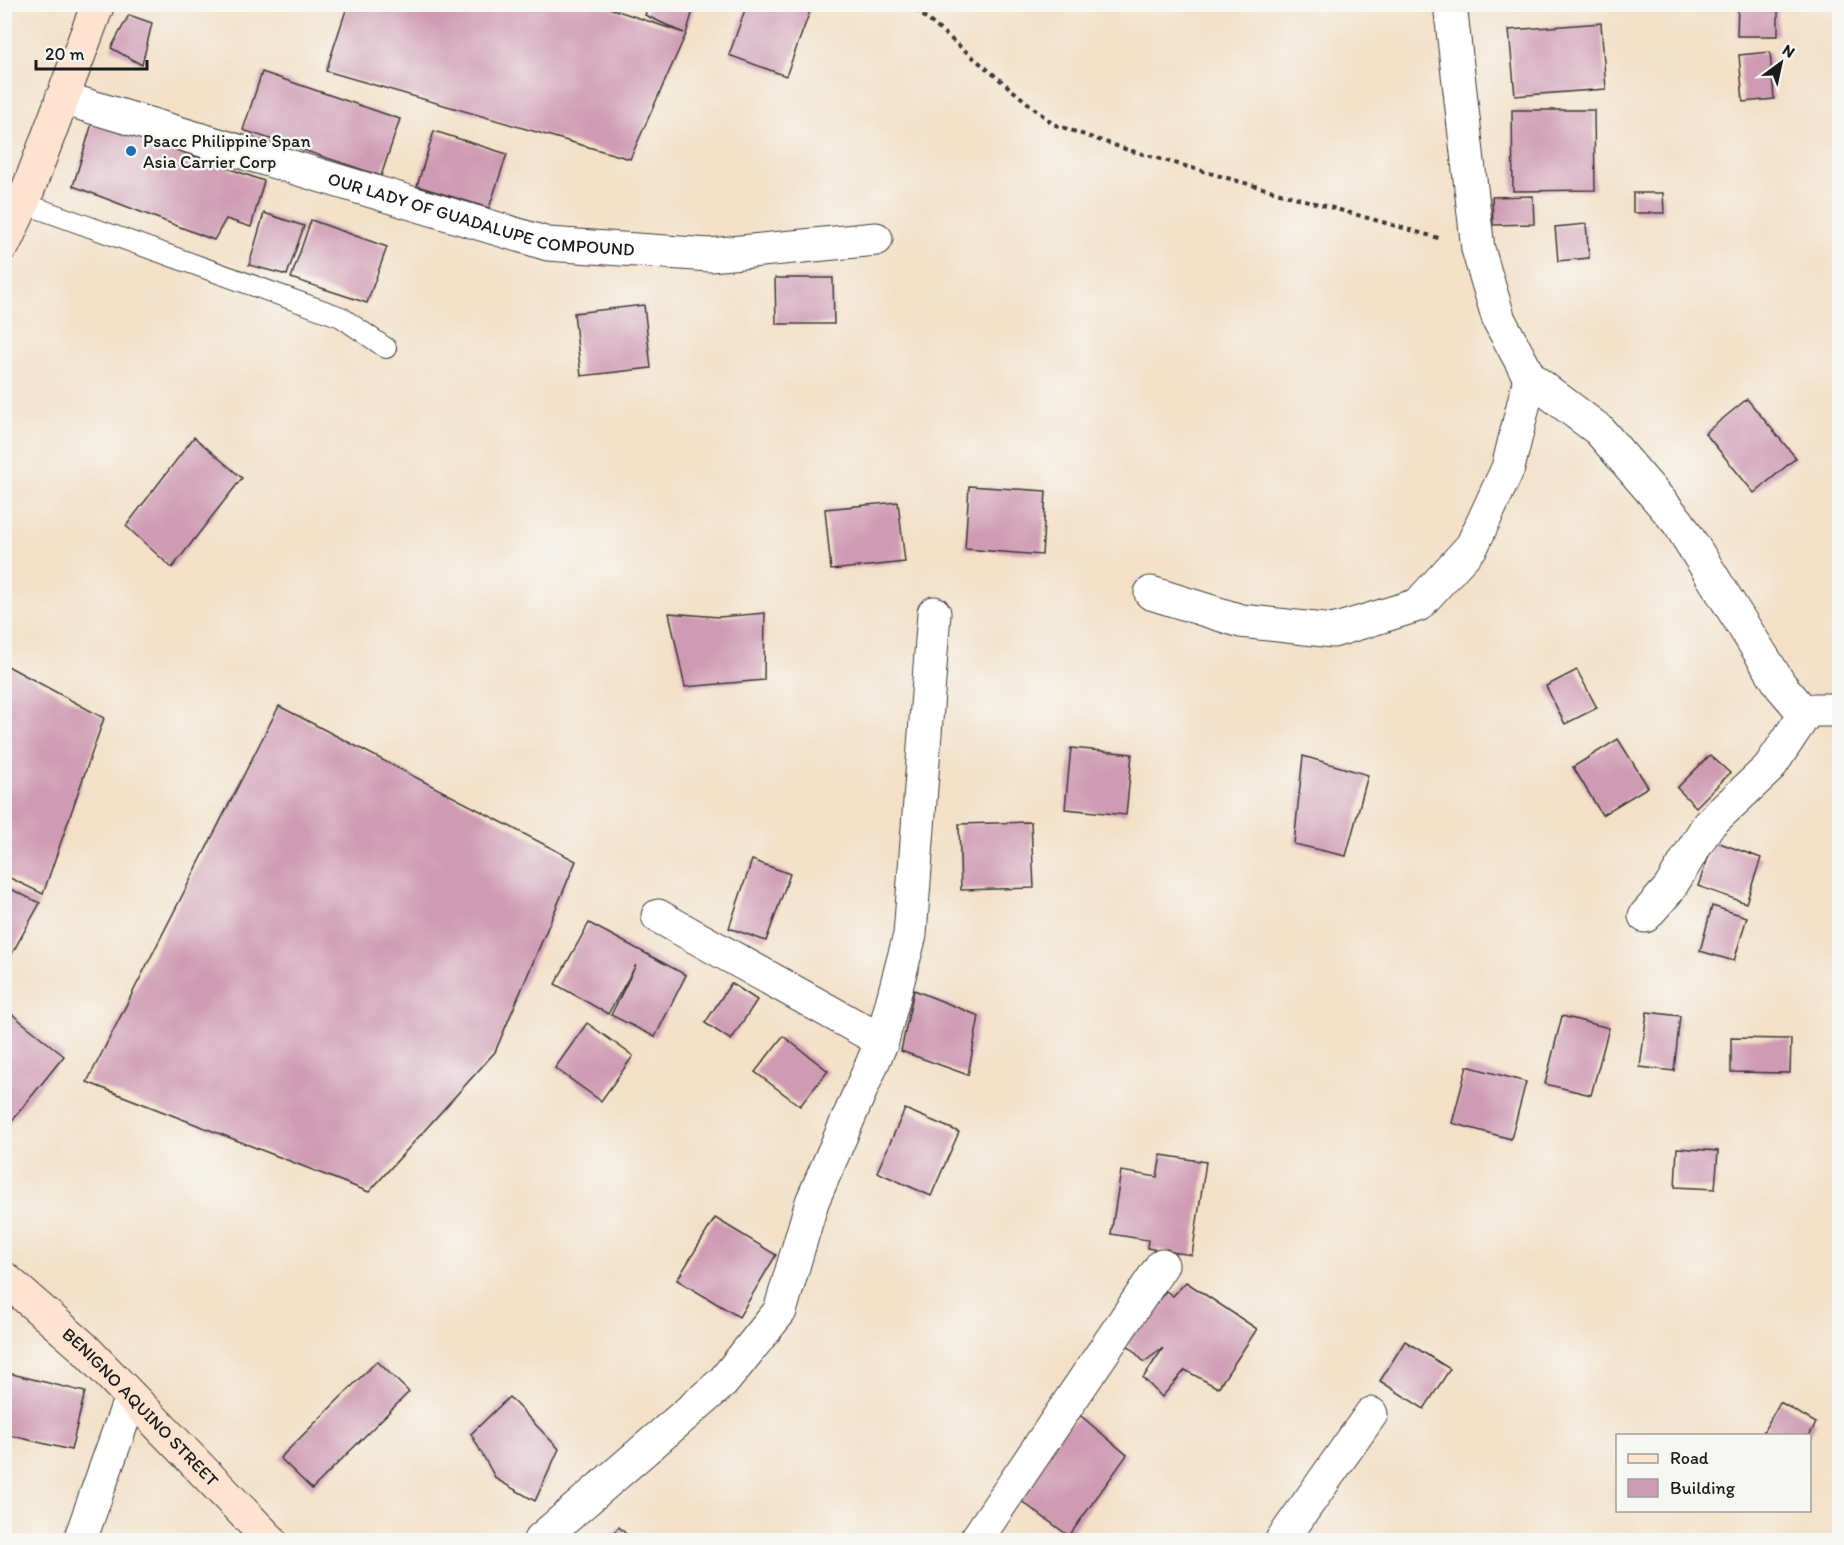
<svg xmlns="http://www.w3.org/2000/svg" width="1844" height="1545" font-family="Itim,sans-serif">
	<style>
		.building { fill: #cf9bb3 }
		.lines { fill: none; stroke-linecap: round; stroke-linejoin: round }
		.service-casing { stroke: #3c3936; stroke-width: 22 }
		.minor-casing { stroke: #3c3936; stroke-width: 35 }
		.secondary-casing { stroke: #3c3936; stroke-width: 35 }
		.path { stroke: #3c3936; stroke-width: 4; stroke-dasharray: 4.5 4.5; stroke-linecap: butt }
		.service { stroke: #fff; stroke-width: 20 }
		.minor { stroke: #fff; stroke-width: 33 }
		.secondary { stroke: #fee3d1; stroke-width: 33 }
		.poi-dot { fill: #1f6fb2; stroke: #f6f6f2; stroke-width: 2 }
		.labels { text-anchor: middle; stroke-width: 5; stroke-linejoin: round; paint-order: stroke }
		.poi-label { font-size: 18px; fill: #1c1c1c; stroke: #f6f6f2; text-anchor: start }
		.street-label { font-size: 18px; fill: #1c1c1c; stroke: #f6f6f2 }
	</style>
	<rect width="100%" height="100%" fill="#f6f6f2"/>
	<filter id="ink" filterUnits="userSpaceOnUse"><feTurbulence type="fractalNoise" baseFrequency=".0167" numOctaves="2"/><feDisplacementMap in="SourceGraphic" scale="12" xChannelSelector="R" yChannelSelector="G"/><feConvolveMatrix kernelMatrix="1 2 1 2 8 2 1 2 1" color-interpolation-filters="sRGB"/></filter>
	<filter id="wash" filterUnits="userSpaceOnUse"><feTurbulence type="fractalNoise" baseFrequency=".008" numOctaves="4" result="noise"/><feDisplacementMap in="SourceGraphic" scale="24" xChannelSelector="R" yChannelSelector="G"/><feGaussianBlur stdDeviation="1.35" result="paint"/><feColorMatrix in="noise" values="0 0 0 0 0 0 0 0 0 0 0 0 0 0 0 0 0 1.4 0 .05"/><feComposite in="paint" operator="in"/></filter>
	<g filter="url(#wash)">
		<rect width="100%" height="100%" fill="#f3e0c7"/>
		<g id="blocks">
			<!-- building -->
			<g class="building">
				<polygon points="348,4 597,4 684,33 645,15 649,4 695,4 686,34 630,159 326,71"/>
				<polygon points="747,4 812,6 786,76 729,55"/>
				<polygon points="1738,4 1778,4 1778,36 1737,36"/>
				<polygon points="129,15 152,23 142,65 111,48"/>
				<polygon points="1601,23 1606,89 1515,96 1509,30"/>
				<polygon points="1770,52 1774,99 1743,102 1739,55"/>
				<polygon points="262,72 400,119 381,176 243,130"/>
				<polygon points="1512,110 1594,110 1595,190 1513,191"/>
				<polygon points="93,120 264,181 251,227 226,219 214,240 73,186"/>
				<polygon points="434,131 507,154 489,208 417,186"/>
				<polygon points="1633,193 1663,193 1664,213 1633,213"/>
				<polygon points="1533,196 1534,224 1493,225 1492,197"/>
				<polygon points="264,213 304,226 287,275 249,265"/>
				<polygon points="311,220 387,247 367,303 291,278"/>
				<polygon points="1586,224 1589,258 1558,261 1555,227"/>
				<polygon points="775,278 833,278 834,324 776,324"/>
				<polygon points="644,305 651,368 581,376 574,313"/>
				<polygon points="1747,399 1796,458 1754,493 1705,433"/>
				<polygon points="194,437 242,478 172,568 126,526"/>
				<polygon points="969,486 1046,491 1042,555 965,549"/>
				<polygon points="898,502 905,562 831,570 825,509"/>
				<polygon points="669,613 719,617 765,613 764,680 685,687"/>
				<polygon points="4,664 104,718 43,894 4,875"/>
				<polygon points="1577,670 1597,708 1565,724 1546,686"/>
				<polygon points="279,706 576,861 495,1052 369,1192 87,1082"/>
				<polygon points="1618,739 1648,787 1602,815 1573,767"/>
				<polygon points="1071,748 1132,754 1126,815 1065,809"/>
				<polygon points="1710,755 1730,773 1696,807 1677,788"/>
				<polygon points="1303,756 1368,775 1346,856 1294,844"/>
				<polygon points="1031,822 1034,888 961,890 959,824"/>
				<polygon points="1714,841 1761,858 1746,903 1698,886"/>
				<polygon points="752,860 790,874 766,941 729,928"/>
				<polygon points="4,886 40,903 4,968"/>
				<polygon points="1712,906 1747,917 1734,961 1700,951"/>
				<polygon points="589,923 686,975 655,1037 611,1015 636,965 608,1014 555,984"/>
				<polygon points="731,983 757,1000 731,1040 705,1023"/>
				<polygon points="914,990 979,1016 968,1075 901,1051"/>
				<polygon points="8,1011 64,1056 10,1123 4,1119 4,1015"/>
				<polygon points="1647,1012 1680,1016 1674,1071 1640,1067"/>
				<polygon points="1562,1016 1609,1028 1591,1095 1545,1084"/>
				<polygon points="587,1023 633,1056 601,1101 555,1068"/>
				<polygon points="783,1036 828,1071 800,1106 755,1072"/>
				<polygon points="1731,1038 1791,1039 1790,1073 1731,1072"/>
				<polygon points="1467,1066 1526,1082 1511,1139 1452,1123"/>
				<polygon points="905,1109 959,1132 931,1196 877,1172"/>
				<polygon points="1677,1148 1718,1151 1715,1189 1675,1187"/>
				<polygon points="1161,1155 1206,1162 1192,1255 1147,1248 1148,1240 1111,1234 1121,1171 1157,1177"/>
				<polygon points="715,1218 776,1255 739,1317 677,1280"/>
				<polygon points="1186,1282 1257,1329 1218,1388 1185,1370 1162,1397 1143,1378 1163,1348 1144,1362 1124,1341 1166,1291 1173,1296"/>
				<polygon points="1405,1341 1450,1369 1424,1409 1380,1381"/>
				<polygon points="377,1361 409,1392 312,1489 280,1458"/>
				<polygon points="8,1373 85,1392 71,1450 4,1434 4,1387"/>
				<polygon points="509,1397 559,1449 535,1501 496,1479 471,1434"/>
				<polygon points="1780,1402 1816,1423 1809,1436 1761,1436"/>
				<polygon points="1081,1416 1127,1455 1069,1536 1020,1500 1060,1433"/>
				<polygon points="619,1527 632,1540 606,1540"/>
			</g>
		</g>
	</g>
	<g filter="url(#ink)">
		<use href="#blocks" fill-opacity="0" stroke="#3c3936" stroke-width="1.5"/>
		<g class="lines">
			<!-- service casing -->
			<g class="service-casing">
				<polyline id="service" points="23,203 341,317 386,348"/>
			</g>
			<!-- minor casing -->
			<g class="minor-casing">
				<g id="minor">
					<polyline points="1450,4 1478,249 1499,320 1530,378 1599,430 1678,522 1781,686 1805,714 1769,768 1708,825 1669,889 1645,916"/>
					<path id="s1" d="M62,98l486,146 162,11 166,-16"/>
					<polyline points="1151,593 1241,621 1333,631 1418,605 1472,546 1508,468 1530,378"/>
					<polyline points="1805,714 1814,710 1840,710"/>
					<polyline points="658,916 882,1041"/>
					<polyline points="80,1540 131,1397"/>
					<polyline points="540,1540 723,1382 780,1311 812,1202 882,1041 910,935 934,613"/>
					<polyline points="976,1540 1162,1265"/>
					<polyline points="1282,1540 1371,1414"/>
				</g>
			</g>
			<!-- secondary casing -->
			<g class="secondary-casing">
				<g id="secondary">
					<polyline points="4,244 23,203 98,4"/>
					<path id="s2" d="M4,1278l78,68 188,194"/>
				</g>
			</g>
			<!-- path -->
			<polyline class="path" points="909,4 1053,124 1125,149 1442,239"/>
			<!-- service -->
			<use href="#service" class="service"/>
			<!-- minor -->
			<use href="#minor" class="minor"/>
			<!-- secondary -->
			<use href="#secondary" class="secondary"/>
		</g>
	</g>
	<!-- markers -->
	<circle class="poi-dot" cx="131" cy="151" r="6"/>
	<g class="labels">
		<!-- poi labels -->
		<g class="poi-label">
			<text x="143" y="147">Psacc Philippine Span<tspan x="143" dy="21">Asia Carrier Corp</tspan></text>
		</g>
		<!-- street labels -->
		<g class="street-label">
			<text dy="6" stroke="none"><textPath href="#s1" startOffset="436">OUR LADY OF GUADALUPE COMPOUND</textPath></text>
			<text dy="6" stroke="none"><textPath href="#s2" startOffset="188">BENIGNO AQUINO STREET</textPath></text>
		</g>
	</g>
	<!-- margin -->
	<rect width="1844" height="1545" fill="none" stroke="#f6f6f2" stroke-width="24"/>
	<!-- legend -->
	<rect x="1616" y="1434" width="195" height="78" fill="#f6f6f2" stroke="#9f9f9c" stroke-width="1.5"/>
	<rect x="1628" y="1454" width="30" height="9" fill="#fee3d1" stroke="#9f9f9c" stroke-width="1.5"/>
	<text x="1670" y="1464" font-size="18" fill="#1c1c1c">Road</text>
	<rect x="1628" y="1479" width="30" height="18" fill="#cf9bb3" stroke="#9f9f9c" stroke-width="1.5"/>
	<text x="1670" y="1494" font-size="18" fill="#1c1c1c">Building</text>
	<!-- north arrow -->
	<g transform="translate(1781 63) rotate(33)" stroke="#f6f6f2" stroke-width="4.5" paint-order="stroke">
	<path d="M0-4.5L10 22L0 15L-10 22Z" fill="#1c1c1c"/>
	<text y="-9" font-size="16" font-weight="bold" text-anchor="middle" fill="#1c1c1c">N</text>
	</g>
	<!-- scale -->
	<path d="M36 60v9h111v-9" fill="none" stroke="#1c1c1c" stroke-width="3"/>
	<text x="45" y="60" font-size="18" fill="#1c1c1c" stroke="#f6f6f2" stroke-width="4.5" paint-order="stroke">20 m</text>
</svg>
